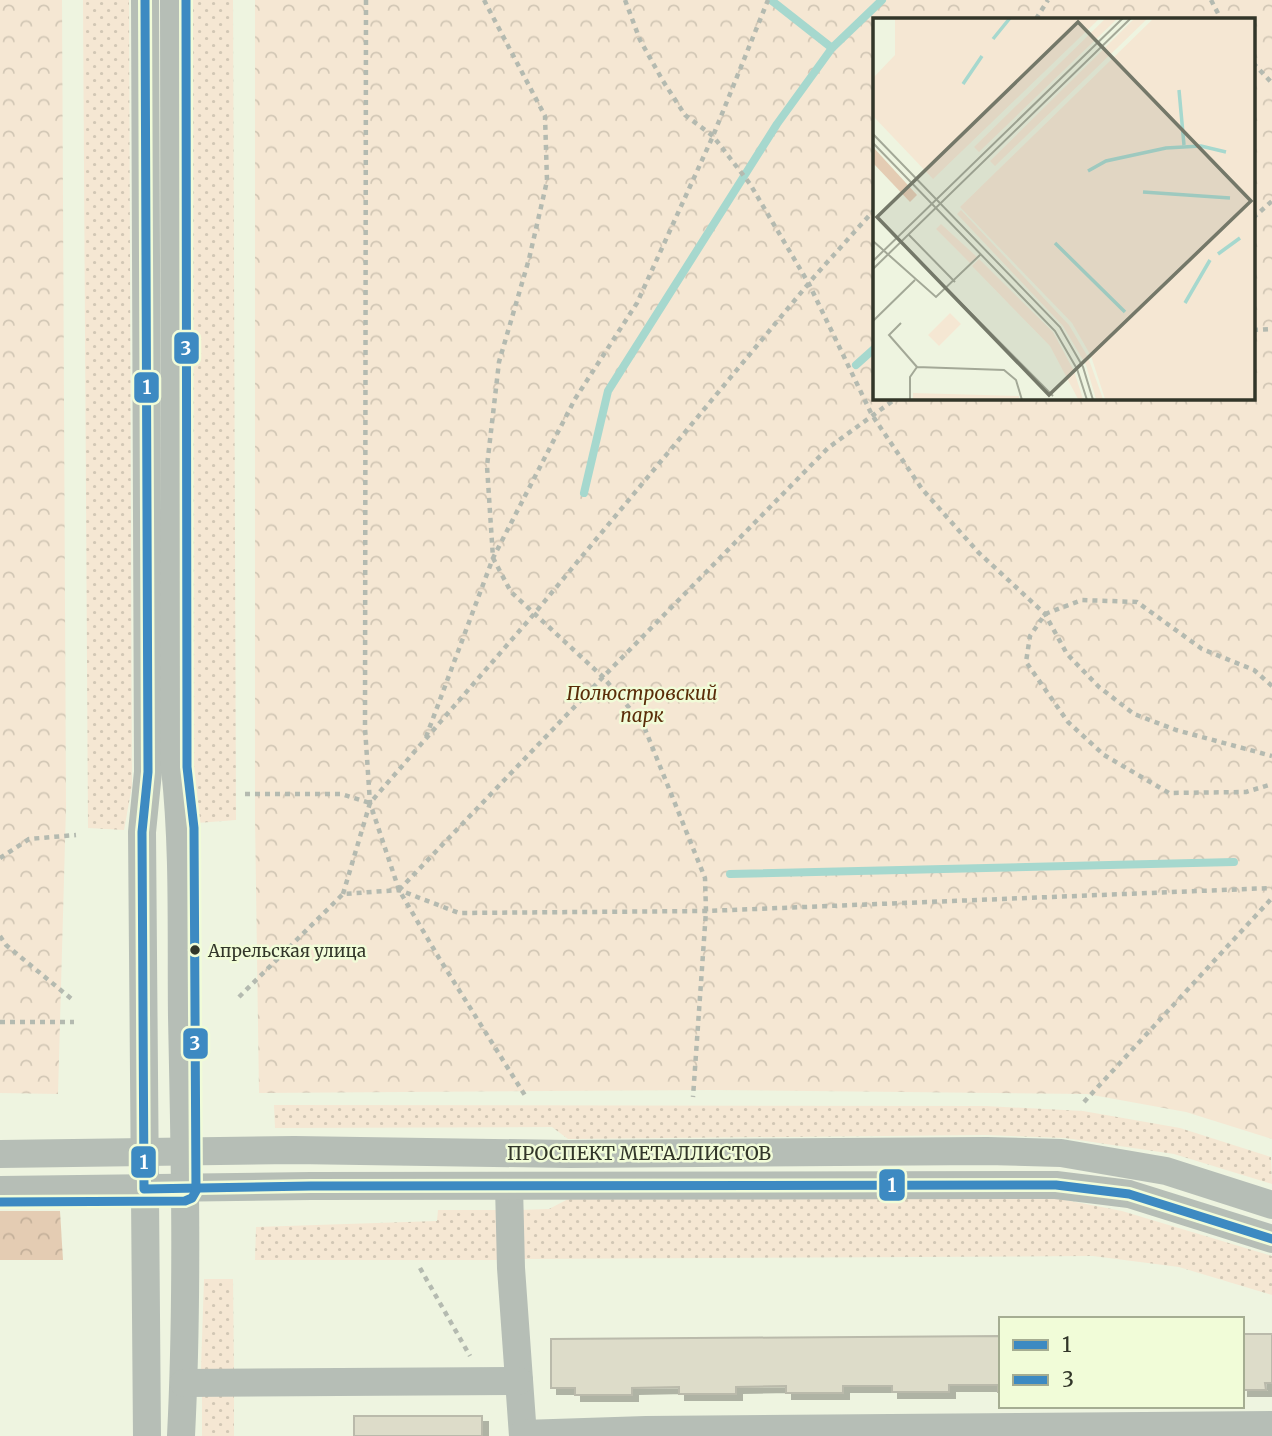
<svg xmlns="http://www.w3.org/2000/svg" width="1272" height="1436" font-family="Merriweather,serif">
	<style>
		.grass { fill: url(#grass-dots) }
		.forest { fill: url(#forest-crowns) }
		.park { fill: url(#park-crowns); fill-rule: evenodd }
		.lines { fill: none; stroke-linecap: round; stroke-linejoin: round }
		.stream { stroke: #a6d8ce; stroke-width: 8 }
		.building { fill: #dddcc9; stroke: #babaab; stroke-width: 2; filter: url(#shadow) }
		.path { stroke: #b4bab0; stroke-width: 4.5; stroke-dasharray: 5 5; stroke-linecap: butt }
		.minor { stroke: #b6beb6; stroke-width: 28 }
		.bus-1-casing { stroke: #f1fcd8; stroke-width: 14 }
		.bus-2-casing { stroke: #f1fcd8; stroke-width: 14 }
		.bus-1 { stroke: #3d8ac2; stroke-width: 9 }
		.bus-2 { stroke: #3d8ac2; stroke-width: 9 }
		.bus-dot { fill: #323629; stroke: #f1fcd8; stroke-width: 2.5 }
		.labels { text-anchor: middle; stroke-width: 5; stroke-linejoin: round; paint-order: stroke }
		.bus-label { font-size: 17px; fill: #323629; stroke: #f1fcd8; text-anchor: start }
		.park-label { font-size: 19px; font-style: italic; fill: #5a2d09; stroke: #f1fcd8 }
		.street-label { font-size: 19px; fill: #323629; stroke: #f1fcd8 }
		.inset-river { fill: none; stroke: #a6d8ce; stroke-width: 3.5 }
		.inset-road { fill: none; stroke: #a3a897; stroke-width: 2 }
		.view { fill: #747869; fill-opacity: 0.15; stroke: #747869; stroke-width: 3.5 }
		.inset-edge { fill: none; stroke: #323629; stroke-width: 3.5 }
		.line-badge { stroke: #f1fcd8; stroke-width: 2.5 }
		.badge-label { font-size: 19px; text-anchor: middle; font-weight: bold; fill: #fff }
	</style>
	<defs>
		<pattern id="grass-dots" width="8" height="8" patternUnits="userSpaceOnUse" patternTransform="scale(1.75)"><rect width="8" height="8" fill="#f5e7d3"/><path d="M2 2h.1M6 6h.1" fill="none" stroke="#d2c7b5" stroke-width="1.8" stroke-linecap="round"/></pattern>
		<pattern id="forest-crowns" width="20" height="18" patternUnits="userSpaceOnUse" patternTransform="scale(1.75)"><rect width="20" height="18" fill="#e4ccb3"/><path d="M2 6a3 3 0 1 1 6 0M12 15a3 3 0 1 1 6 0" fill="none" stroke="#c4b09a"/></pattern>
		<pattern id="park-crowns" width="20" height="18" patternUnits="userSpaceOnUse" patternTransform="scale(1.75)"><rect width="20" height="18" fill="#f5e7d3"/><path d="M2 6a3 3 0 1 1 6 0M12 15a3 3 0 1 1 6 0" fill="none" stroke="#d2c7b5"/></pattern>
		<filter id="shadow"><feDropShadow dx="6" dy="6" stdDeviation="0" flood-color="#0004"/></filter>
	</defs>
	<rect width="100%" height="100%" fill="#eef4e0"/>
	<!-- grass -->
	<g class="grass">
		<polygon points="83,0 129,0 132,786 124,830 88,828"/>
		<polygon points="187,0 233,0 236,820 197,823 190,763"/>
		<polygon points="274,1105 986,1106 1083,1111 1180,1128 1271,1157 1272,1184 1174,1154 1065,1138 985,1135 568,1139 552,1127 275,1128"/>
		<polygon points="572,1197 1055,1198 1122,1211 1272,1256 1272,1295 1179,1267 1093,1256 520,1259 519,1210 549,1209"/>
		<polygon points="438,1210 502,1210 503,1260 255,1260 256,1227 437,1221"/>
		<polygon points="204,1279 233,1279 234,1375 201,1370"/>
		<polygon points="234,1390 234,1436 202,1436 202,1394"/>
	</g>
	<!-- forest -->
	<polygon class="forest" points="0,1211 60,1211 63,1260 0,1260"/>
	<!-- park -->
	<g class="park">
		<polygon points="0,0 62,0 66,807 58,1094 0,1093"/>
		<path d="M255,0h1017v1139l-86,-27 -99,-18 -376,-4 -452,3 -4,-274zM875,19h378v378h-378z"/>
	</g>
	<g class="lines">
		<!-- stream -->
		<g class="stream">
			<polyline points="771,0 832,48"/>
			<polyline points="856,365 875,348"/>
			<polyline points="584,493 608,391 777,124 832,48 882,0"/>
			<polyline points="730,874 1234,862"/>
		</g>
	</g>
	<!-- building -->
	<g class="building">
		<polygon points="1242,1334 1272,1334 1272,1383 1265,1383 1266,1390 1242,1390"/>
		<polygon points="1001,1336 1001,1392 998,1392 998,1385 949,1385 949,1392 892,1392 892,1386 843,1386 843,1393 786,1393 786,1386 736,1387 736,1394 679,1394 679,1387 632,1388 632,1395 575,1395 575,1388 551,1388 551,1339"/>
		<rect x="354" y="1416" width="128" height="20"/>
	</g>
	<g class="lines">
		<!-- path -->
		<g class="path">
			<polyline points="366,0 365,728 370,803 399,890 439,958 526,1097"/>
			<polyline points="484,0 545,116 547,181 529,259 499,362 487,466 493,558 511,592 603,677 643,724 705,878 706,911 693,1097"/>
			<polyline points="625,0 640,40 663,81 685,115 713,136 750,184 809,284 872,415 922,489 978,552 1045,614 1067,654 1099,687 1134,714 1176,730 1272,756"/>
			<polyline points="1211,0 1221,19"/>
			<polyline points="1036,19 1048,0"/>
			<polyline points="1253,63 1272,83"/>
			<polyline points="1253,218 1272,201"/>
			<polyline points="1253,330 1272,329"/>
			<polyline points="1272,686 1254,670 1202,649 1137,602 1082,600 1045,614 1030,636 1026,662 1068,722 1104,755 1169,793 1246,792 1272,784"/>
			<polyline points="426,737 493,558 575,399 637,303 713,136 768,0"/>
			<polyline points="245,794 341,794 370,803"/>
			<polyline points="0,858 29,839 76,835"/>
			<polyline points="399,890 603,677 828,448 898,397"/>
			<polyline points="343,894 370,803 534,614 814,277 875,209"/>
			<polyline points="0,936 6,945 74,1001"/>
			<polyline points="239,997 343,894 399,890 459,913 706,911 1272,888"/>
			<polyline points="0,1022 74,1022"/>
			<polyline points="1084,1102 1272,898"/>
			<polyline points="420,1268 470,1356"/>
		</g>
		<!-- minor -->
		<g class="minor">
			<polyline points="145,0 148,772 142,832 147,1436"/>
			<path d="M174,0l1,768c9,83 6,166 7,249 3,140 6,280 -1,419"/>
			<polyline points="0,1154 294,1150 570,1154 987,1151 1061,1153 1166,1171 1272,1205"/>
			<polyline points="509,1186 511,1268 523,1436"/>
			<polyline points="0,1190 311,1186 1056,1185 1129,1194 1272,1239"/>
			<polyline points="184,1383 519,1381"/>
			<polyline points="523,1434 646,1430 1272,1425"/>
		</g>
		<!-- bus-1 casing -->
		<g class="bus-1-casing">
			<polyline id="bus-1" points="145,0 148,772 142,832 144,1189 311,1186 1056,1185 1129,1194 1272,1239"/>
		</g>
		<!-- bus-2 casing -->
		<g class="bus-2-casing">
			<polyline id="bus-2" points="0,1202 185,1201 192,1198 196,1191 194,828 187,767 186,0"/>
		</g>
		<!-- bus-1 -->
		<use href="#bus-1" class="bus-1"/>
		<!-- bus-2 -->
		<use href="#bus-2" class="bus-2"/>
	</g>
	<!-- markers -->
	<circle class="bus-dot" cx="195" cy="950" r="6"/>
	<g class="labels">
		<!-- bus labels -->
		<g class="bus-label">
			<text x="208" y="957">Апрельская улица</text>
		</g>
		<!-- park labels -->
		<g class="park-label">
			<text x="642" y="700">Полюстровский<tspan x="642" dy="22">парк</tspan></text>
		</g>
		<!-- street labels -->
		<g class="street-label">
			<text x="639" y="1160">ПРОСПЕКТ МЕТАЛЛИСТОВ</text>
		</g>
	</g>
	<!-- overview -->
	<g transform="translate(873 18)">
		<rect width="382" height="382" fill="#eef4e0"/>
		<path d="M233,0h12l-139,134 -5,-5zM262,0h13l-153,148 -5,-5zM88,192l108,115 19,32 15,42h-7l-10,-34 -23,-39 -106,-112zM68,206l36,33 -7,6 -34,-34zM106,241l74,73 21,39 9,28h-5l-28,-53 -78,-80zM40,375l106,3v3h-106z" fill="#f5e7d3"/>
		<path d="M0,129l44,48 -7,7 -37,-39z" fill="#e4ccb3"/>
		<path d="M22,0h205l-167,161 -60,-63v-38l22,-23zM281,0h100v381h-149l-14,-43 -19,-33 -112,-116z" fill="#f5e7d3"/>
		<path d="M77,295l11,11 -22,22 -11,-11z" fill="#f5e7d3"/>
		<path class="inset-river" d="M120,21l17,-21M90,66l19,-28M306,72l5,55M215,153l18,-10 60,-13 35,-2 25,6M270,174l87,6M182,225l70,69M345,236l22,-16M312,285l25,-43"/>
		<path class="inset-road" d="M0,116l187,193 23,40 10,33M0,125l182,188 22,38 10,31M36,217l46,47M0,223l63,56 45,-43M0,243l250,-243M0,251l258,-251M75,272l105,106M0,303l42,-41M28,305l-12,12 28,32M37,382v-23l7,-10 87,3 12,10 6,20"/>
		<path class="view" d="M205,4l173,179 -202,194 -172,-178z"/>
		<rect width="382" height="382" class="inset-edge"/>
	</g>
	<g class="line-badge">
		<rect x="173" y="331" width="27" height="34" rx="7" fill="#3d8ac2"/>
		<rect x="133" y="371" width="27" height="33" rx="7" fill="#3d8ac2"/>
		<rect x="182" y="1027" width="27" height="33" rx="7" fill="#3d8ac2"/>
		<rect x="130" y="1145" width="27" height="34" rx="7" fill="#3d8ac2"/>
		<rect x="878" y="1168" width="28" height="34" rx="7" fill="#3d8ac2"/>
	</g>
	<g class="badge-label">
		<text x="186" y="355">3</text>
		<text x="147" y="394">1</text>
		<text x="195" y="1050">3</text>
		<text x="144" y="1169">1</text>
		<text x="892" y="1192">1</text>
	</g>
	<!-- legend -->
	<rect x="999" y="1317" width="245" height="91" fill="#f1fcd8" stroke="#a5ad92" stroke-width="2"/>
	<rect x="1013" y="1340" width="35" height="10" fill="#3d8ac2" stroke="#a5ad92" stroke-width="2"/>
	<text x="1062" y="1352" font-size="21" fill="#323629">1</text>
	<rect x="1013" y="1375" width="35" height="10" fill="#3d8ac2" stroke="#a5ad92" stroke-width="2"/>
	<text x="1062" y="1387" font-size="21" fill="#323629">3</text>
</svg>
